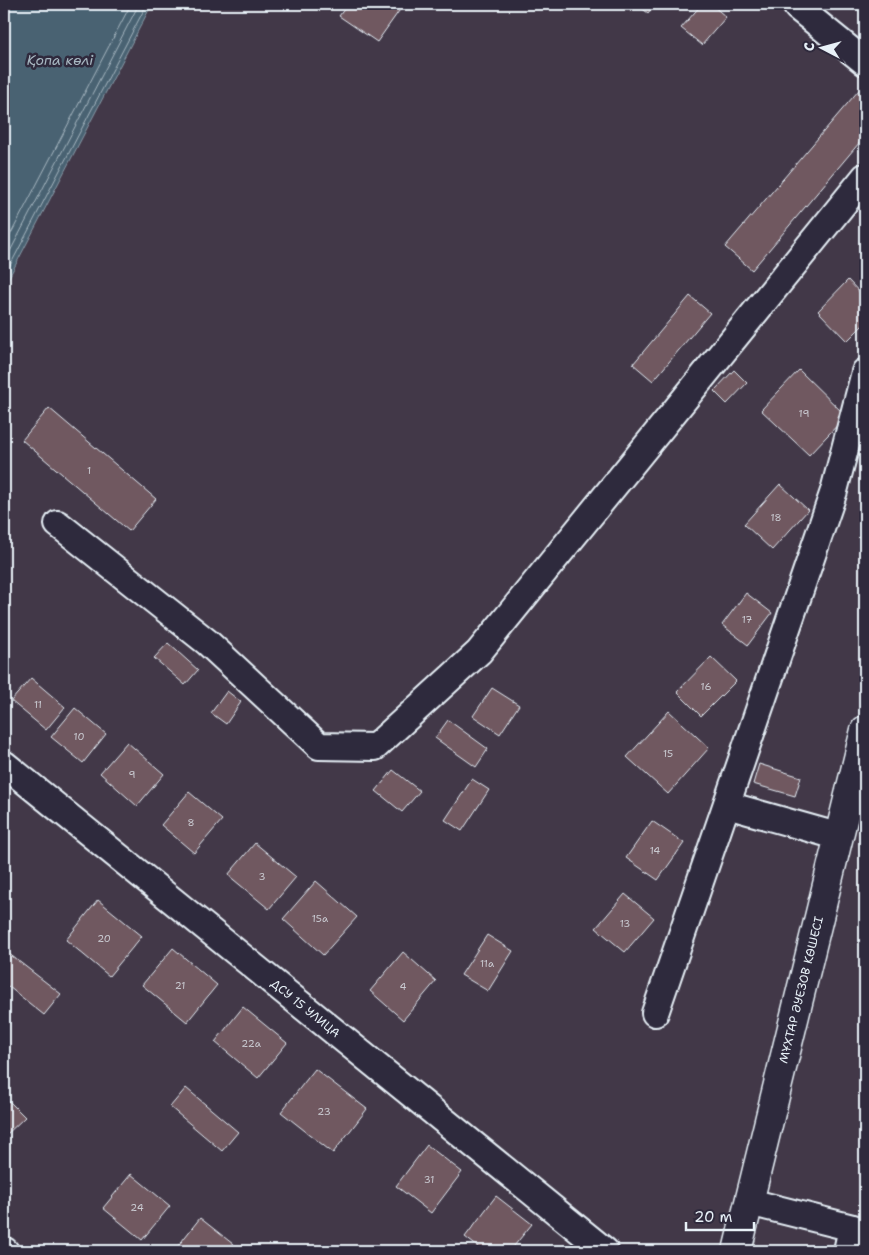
<svg xmlns="http://www.w3.org/2000/svg" width="869" height="1255" font-family="'Shantell Sans',sans-serif">
	<style>
		.water { fill: #496272; stroke: #899ba8 }
		.lines { fill: none; stroke-linecap: round; stroke-linejoin: round }
		.shore { stroke: #a8b8c2; stroke-width: 1 }
		.building { fill: #6f5861; stroke: #e8f1f8 }
		.minor-casing { stroke: #e8f1f8; stroke-width: 30 }
		.major-casing { stroke: #e8f1f8; stroke-width: 31 }
		.minor { stroke: #2f2a3d; stroke-width: 26 }
		.major { stroke: #2f2a3d; stroke-width: 28 }
		.labels { text-anchor: middle; stroke-width: 5; stroke-linejoin: round; paint-order: stroke }
		.number-label { font-size: 10px; fill: #cacbd2 }
		.street-label { font-size: 12px; fill: #e8f1f8; stroke: #2f2a3d }
		.water-label { font-size: 14px; font-style: italic; fill: #a8b8c2; stroke: #2f2a3d }
	</style>
	<rect width="100%" height="100%" fill="#423848"/>
	<filter id="ink" filterUnits="userSpaceOnUse"><feTurbulence type="fractalNoise" baseFrequency=".02" numOctaves="2"/><feDisplacementMap in="SourceGraphic" scale="10" xChannelSelector="R" yChannelSelector="G"/><feConvolveMatrix kernelMatrix="1 2 1 2 8 2 1 2 1" color-interpolation-filters="sRGB"/></filter>
	<g filter="url(#ink)">
		<!-- water -->
		<polygon class="water" points="4,4 152,4 4,287"/>
		<g class="lines">
			<!-- shore -->
			<g class="shore">
				<polyline points="4,247 131,4"/>
				<polyline points="4,263 139,4"/>
				<polyline points="4,277 147,4"/>
			</g>
		</g>
		<!-- building -->
		<g class="building">
			<polygon points="348,4 404,4 377,42 339,16"/>
			<polygon points="636,4 655,4 648,13"/>
			<polygon points="702,4 711,4 726,17 702,45 681,28"/>
			<polygon points="865,83 865,136 752,270 725,247"/>
			<polygon points="848,280 865,298 865,323 847,341 818,311"/>
			<polygon points="690,296 710,313 653,381 633,364"/>
			<polygon points="734,370 747,383 727,404 714,391"/>
			<polygon points="799,370 846,416 809,455 761,410"/>
			<polygon points="49,408 156,499 129,531 22,440"/>
			<polygon points="780,484 808,510 772,550 744,524"/>
			<polygon points="746,593 772,613 748,645 722,625"/>
			<polygon points="168,643 198,670 185,685 154,658"/>
			<polygon points="711,657 736,681 701,716 677,692"/>
			<polygon points="31,678 65,707 46,730 11,701"/>
			<polygon points="492,688 519,705 500,734 473,716"/>
			<polygon points="227,691 241,702 226,724 211,713"/>
			<polygon points="75,708 106,734 83,763 51,737"/>
			<polygon points="669,711 709,748 668,794 627,757"/>
			<polygon points="448,720 488,749 476,767 435,738"/>
			<polygon points="127,742 164,774 137,806 100,773"/>
			<polygon points="759,764 801,777 795,796 753,784"/>
			<polygon points="393,770 420,791 402,812 376,791"/>
			<polygon points="472,779 489,790 462,831 445,820"/>
			<polygon points="189,792 222,820 194,853 161,825"/>
			<polygon points="652,821 684,843 658,880 626,858"/>
			<polygon points="255,843 296,877 269,909 228,875"/>
			<polygon points="316,881 357,917 323,955 283,919"/>
			<polygon points="625,894 654,918 625,952 596,928"/>
			<polygon points="98,900 142,936 109,976 66,940"/>
			<polygon points="487,935 513,951 488,991 461,975"/>
			<polygon points="173,948 217,985 187,1022 142,985"/>
			<polygon points="403,952 436,981 403,1020 370,991"/>
			<polygon points="8,953 61,994 44,1015 4,983 4,959"/>
			<polygon points="243,1007 287,1043 258,1078 215,1042"/>
			<polygon points="315,1069 367,1109 333,1153 281,1112"/>
			<polygon points="186,1088 238,1132 222,1151 170,1107"/>
			<polygon points="4,1096 25,1117 4,1137"/>
			<polygon points="427,1145 462,1172 431,1213 396,1186"/>
			<polygon points="131,1174 170,1206 142,1240 103,1208"/>
			<polygon points="496,1196 532,1224 510,1251 483,1251 465,1237"/>
			<polygon points="200,1218 238,1248 236,1251 174,1251"/>
		</g>
		<g class="lines">
			<!-- minor casing -->
			<g class="minor-casing">
				<g id="minor">
					<polyline points="797,7 865,62"/>
					<polyline points="58,524 207,642 319,746 375,747 479,652 865,177"/>
					<path id="s1" d="M4,764l601,487"/>
					<polyline points="727,805 837,836"/>
					<polyline points="655,1013 834,491 865,372"/>
					<polyline points="749,1202 865,1231"/>
					<polyline points="4,1251 5,1251"/>
					<polyline points="847,1251 852,1228"/>
				</g>
			</g>
			<!-- major casing -->
			<g class="major-casing">
				<g id="major">
					<path id="s2" d="M737,1251l128,-521"/>
				</g>
			</g>
			<!-- minor -->
			<use href="#minor" class="minor"/>
			<!-- major -->
			<use href="#major" class="major"/>
		</g>
	</g>
	<g class="labels">
		<!-- number labels -->
		<g class="number-label">
			<text x="804" y="417">19</text>
			<text x="89" y="474">1</text>
			<text x="776" y="521">18</text>
			<text x="747" y="623">17</text>
			<text x="706" y="690">16</text>
			<text x="38" y="708">11</text>
			<text x="79" y="740">10</text>
			<text x="668" y="757">15</text>
			<text x="132" y="778">9</text>
			<text x="191" y="826">8</text>
			<text x="655" y="854">14</text>
			<text x="262" y="880">3</text>
			<text x="320" y="922">15а</text>
			<text x="625" y="927">13</text>
			<text x="104" y="942">20</text>
			<text x="487" y="967">11а</text>
			<text x="180" y="989">21</text>
			<text x="403" y="990">4</text>
			<text x="251" y="1047">22а</text>
			<text x="324" y="1115">23</text>
			<text x="429" y="1183">31</text>
			<text x="137" y="1211">24</text>
		</g>
		<!-- street labels -->
		<g class="street-label">
			<text dy="4" stroke="none"><textPath href="#s2" startOffset="269">МҰХТАР ӘУЕЗОВ КӨШЕСІ</textPath></text>
			<text dy="4" stroke="none"><textPath href="#s1" startOffset="388">ДСУ 15 УЛИЦА</textPath></text>
		</g>
		<!-- water labels -->
		<g class="water-label">
			<text x="60" y="65">Қопа көлі</text>
		</g>
	</g>
	<!-- margin -->
	<rect width="869" height="1255" fill="none" stroke="#2f2a3d" stroke-width="20"/>
	<rect x="10" y="10" width="849" height="1235" fill="none" stroke="#e8f1f8" stroke-width="2" filter="url(#ink)"/>
	<!-- north arrow -->
	<g transform="translate(822 48) rotate(276)" stroke="#2f2a3d" stroke-width="4" paint-order="stroke">
	<path d="M0-4L9 19L0 12L-9 19Z" fill="#e8f1f8"/>
	<text y="-8" font-size="14" font-weight="bold" text-anchor="middle" fill="#e8f1f8">С</text>
	</g>
	<!-- scale -->
	<path d="M686 1222v8h68v-8" fill="none" stroke="#e8f1f8" stroke-width="2.5"/>
	<text x="694" y="1222" font-size="15" fill="#e8f1f8" stroke="#2f2a3d" stroke-width="4" paint-order="stroke">20 m</text>
</svg>
